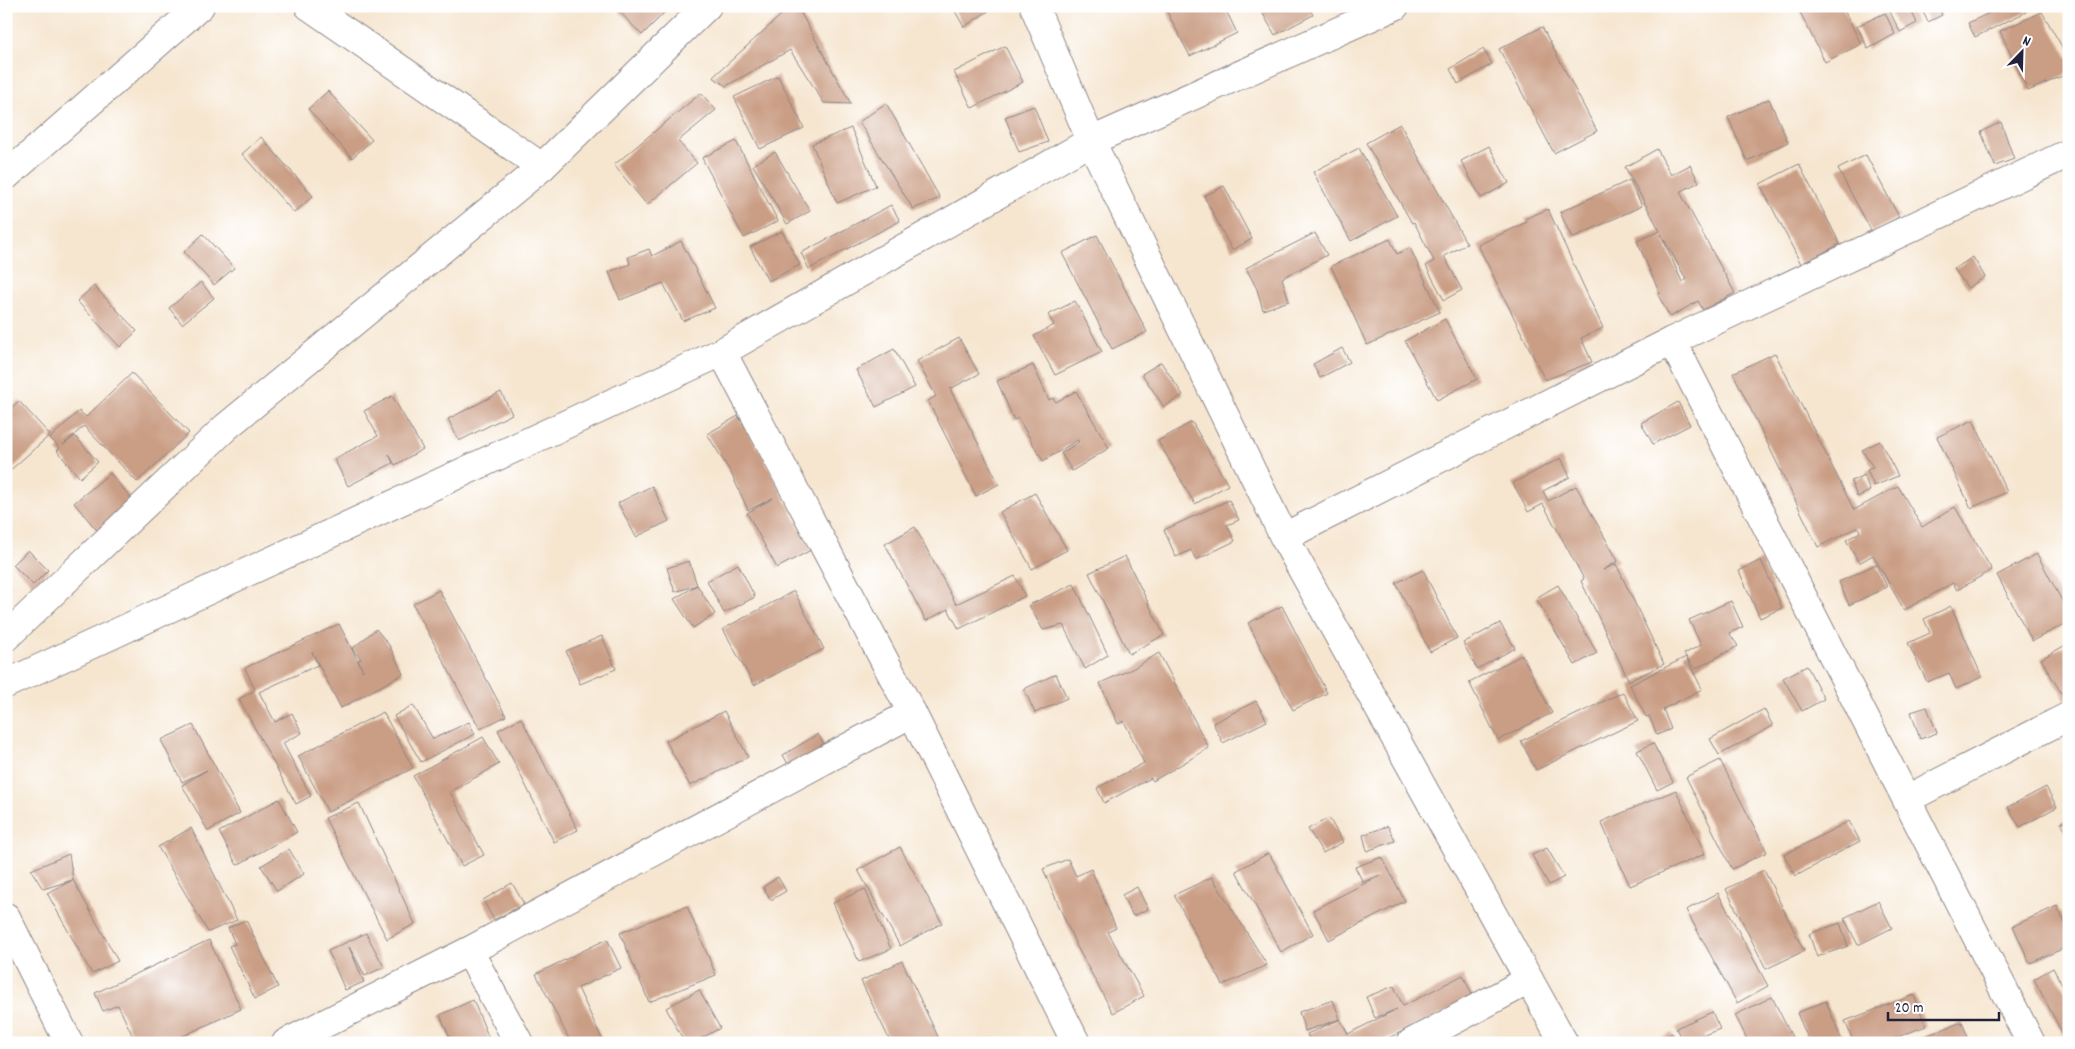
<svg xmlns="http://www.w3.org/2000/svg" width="2075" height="1049" font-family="Dekko,sans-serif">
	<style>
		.building { fill: #ca9e85; fill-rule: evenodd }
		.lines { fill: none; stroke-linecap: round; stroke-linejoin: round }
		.minor-casing { stroke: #8c8486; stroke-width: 30 }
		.tertiary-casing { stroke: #8c8486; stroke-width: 30 }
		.minor { stroke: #fff; stroke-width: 28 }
		.tertiary { stroke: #fff; stroke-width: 28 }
	</style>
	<rect width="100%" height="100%" fill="#fff"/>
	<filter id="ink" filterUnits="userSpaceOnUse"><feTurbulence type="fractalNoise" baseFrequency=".02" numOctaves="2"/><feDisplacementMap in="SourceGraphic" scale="10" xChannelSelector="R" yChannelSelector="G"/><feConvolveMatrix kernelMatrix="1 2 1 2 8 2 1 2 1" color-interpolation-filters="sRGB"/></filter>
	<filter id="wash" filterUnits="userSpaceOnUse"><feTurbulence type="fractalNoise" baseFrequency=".0096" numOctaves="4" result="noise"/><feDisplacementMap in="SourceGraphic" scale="20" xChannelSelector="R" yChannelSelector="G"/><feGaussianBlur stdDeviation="1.12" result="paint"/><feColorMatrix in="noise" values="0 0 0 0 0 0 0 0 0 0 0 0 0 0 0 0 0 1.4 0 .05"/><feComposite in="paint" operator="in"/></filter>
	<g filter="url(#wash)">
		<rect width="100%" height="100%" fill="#f6e6d0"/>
		<g id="blocks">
			<!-- building -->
			<g class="building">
				<polygon points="614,6 671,6 642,35"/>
				<polygon points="791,6 797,6 851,104 824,103 790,50 726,86 713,77"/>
				<polygon points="952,6 996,6 964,27"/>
				<polygon points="1164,6 1224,6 1237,33 1190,56"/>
				<polygon points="1273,6 1308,6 1313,15 1275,35 1262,12"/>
				<polygon points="1797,6 1842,6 1861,44 1825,62"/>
				<polygon points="1887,6 1909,6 1917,23 1900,32"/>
				<polygon points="1920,6 1938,6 1942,15 1928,22"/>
				<polygon points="2004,6 2023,6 2026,12 1975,37 1968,23"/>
				<polygon points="2042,12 2069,59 2069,73 2028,91 2000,31"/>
				<polygon points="1885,13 1895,34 1868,49 1857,26"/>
				<polygon points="1542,27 1597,131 1554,153 1499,49"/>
				<polygon points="1005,46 1023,82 972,108 954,72"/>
				<polygon points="1483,49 1492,64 1458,84 1450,69"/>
				<polygon points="778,76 804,128 760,149 734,97"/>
				<polygon points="328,91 372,140 352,158 308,109"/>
				<polygon points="701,93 716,110 678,141 697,163 647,205 614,165"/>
				<polygon points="1769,99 1788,142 1747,161 1728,117"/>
				<polygon points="886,103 940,198 913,209 859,122"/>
				<polygon points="1034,106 1048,142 1019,152 1005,117"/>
				<polygon points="2001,122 2014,159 1995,166 1981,132"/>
				<polygon points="1400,124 1467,244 1444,256 1462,290 1444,300 1426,266 1434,261 1414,222 1412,223 1366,143"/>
				<polygon points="851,128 876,186 837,203 812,144"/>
				<polygon points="261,137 313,196 294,213 242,154"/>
				<polygon points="736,141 778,221 744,238 702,158"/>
				<polygon points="1489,146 1509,183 1481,198 1461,161"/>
				<polygon points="1359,148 1397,216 1351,241 1313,172"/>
				<path d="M1657,149l14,26 19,-10 9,17 -19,10 55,101 -32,17 -5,-9 -28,16 -12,-22 2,-1 -23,-53 23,-10 -35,-64zM1661,234l25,45 -4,3z"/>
				<polygon points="775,152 810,211 787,224 753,165"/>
				<polygon points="1866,155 1899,217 1872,232 1838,169"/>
				<polygon points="1799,164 1840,244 1801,264 1760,184"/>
				<polygon points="1630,180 1642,206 1572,238 1560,212"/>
				<polygon points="1224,186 1252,239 1232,250 1204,196"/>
				<polygon points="891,205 900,221 809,269 801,253"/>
				<polygon points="1548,209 1603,328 1581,338 1592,362 1545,380 1478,245 1527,222 1525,219"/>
				<polygon points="782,231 800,265 768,281 750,247"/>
				<polygon points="1315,233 1327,255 1282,278 1289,301 1263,310 1257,289 1246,268"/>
				<polygon points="203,234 234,268 214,285 184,252"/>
				<polygon points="1097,235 1147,332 1112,349 1062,253"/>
				<polygon points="1390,239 1397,254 1410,248 1440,312 1367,345 1331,266"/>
				<polygon points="681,241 715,308 683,321 663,283 620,300 609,272 630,264 628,257 649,249 652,256"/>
				<polygon points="1973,257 1985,277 1968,288 1954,269"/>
				<polygon points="201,282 214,298 182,324 169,308"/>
				<polygon points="94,286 137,331 120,347 77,301"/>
				<polygon points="1075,301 1102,352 1055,375 1034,336 1054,325 1048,315"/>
				<polygon points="1445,319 1477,379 1437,400 1405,341"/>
				<polygon points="959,338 979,374 950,389 999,484 976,496 928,401 936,396 917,361"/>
				<polygon points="1342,348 1350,362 1320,378 1313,364"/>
				<polygon points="894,349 915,387 876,407 856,370"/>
				<polygon points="1775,353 1854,510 1898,486 1922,527 1955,507 1992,570 1957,590 1953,583 1904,610 1873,555 1859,563 1846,540 1860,532 1858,527 1818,547 1733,373"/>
				<polygon points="1161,362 1183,395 1164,407 1142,374"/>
				<polygon points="1033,365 1049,400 1053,398 1056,402 1076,391 1109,448 1072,471 1061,453 1079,442 1078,440 1043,461 1018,418 1014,420 997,381"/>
				<polygon points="132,373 189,433 137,482 84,426 63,445 75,436 98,462 80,478 57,451 60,448 50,438 79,411 86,417"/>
				<polygon points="501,392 512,414 459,441 448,419"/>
				<polygon points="392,396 423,449 395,465 389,454 393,463 348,486 334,459 378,436 364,411"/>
				<polygon points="19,401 50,435 6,474 6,412"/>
				<polygon points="1678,402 1690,425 1653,444 1641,423"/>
				<polygon points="738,416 764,458 811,550 777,568 747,513 773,498 748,510 731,473 707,434"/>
				<polygon points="1973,420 2007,492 1971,508 1937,437"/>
				<polygon points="1192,422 1228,485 1195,504 1158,441"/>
				<polygon points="1880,441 1898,476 1874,486 1867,470 1873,467 1862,450"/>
				<polygon points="1561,458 1570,477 1543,491 1548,501 1576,486 1618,561 1603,570 1616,564 1664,664 1629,681 1581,581 1584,579 1543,504 1528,512 1513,483"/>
				<polygon points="110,473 137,505 101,535 74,503"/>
				<polygon points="1864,475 1870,491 1857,497 1851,481"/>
				<polygon points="652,486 669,521 636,537 618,503"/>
				<polygon points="1035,493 1067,550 1032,569 1000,512"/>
				<polygon points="1229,500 1239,520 1227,525 1235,541 1196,560 1191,550 1176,557 1164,530"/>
				<polygon points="915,527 956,604 1015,576 1025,596 959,629 948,609 926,621 885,544"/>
				<polygon points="28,550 48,570 33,585 13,565"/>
				<polygon points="2037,554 2069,614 2069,622 2032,641 1997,575"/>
				<polygon points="1125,556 1164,635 1129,654 1089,573"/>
				<polygon points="1761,560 1782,608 1760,618 1739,571"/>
				<polygon points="689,561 697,585 675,592 667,568"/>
				<polygon points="738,564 755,597 724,613 707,581"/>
				<polygon points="1876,564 1887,587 1849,605 1839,582"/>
				<polygon points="1423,570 1457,638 1430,652 1396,583"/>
				<polygon points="1074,584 1108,655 1085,669 1063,625 1043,630 1029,605"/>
				<polygon points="697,585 715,614 693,628 674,599"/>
				<polygon points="1558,585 1597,653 1575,665 1536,598"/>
				<polygon points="439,590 506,716 480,729 413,604"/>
				<polygon points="794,591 824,649 754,685 723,629"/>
				<polygon points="1731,601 1743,627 1729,633 1738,646 1695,669 1684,654 1701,645 1689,620"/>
				<polygon points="1282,606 1327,693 1293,710 1248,623"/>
				<polygon points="1951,606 1982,677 1956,689 1949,673 1927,682 1908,643 1930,633 1924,619"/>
				<polygon points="1500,623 1515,648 1477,669 1463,643"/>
				<polygon points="339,624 363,671 358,660 361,659 352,649 376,629 389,645 403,674 341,708 312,652 318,665 259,692 275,722 292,713 302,733 283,743 311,796 296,804 239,699 255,690 245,668"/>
				<polygon points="602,636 616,669 580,684 566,651"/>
				<polygon points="2069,643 2069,700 2066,701 2041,659"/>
				<polygon points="1159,653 1209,748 1153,781 1151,778 1104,803 1097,788 1144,763 1124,721 1118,724 1100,683 1132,669"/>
				<polygon points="1522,655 1552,713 1498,740 1469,682"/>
				<polygon points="1686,657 1702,689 1663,709 1671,729 1657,735 1649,716 1646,717 1630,685"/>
				<polygon points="1807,666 1824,699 1802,711 1783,678"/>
				<polygon points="1056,674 1067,698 1035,713 1024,689"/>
				<polygon points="1623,692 1638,721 1536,770 1521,741"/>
				<polygon points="1256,701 1267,721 1223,743 1213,723"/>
				<polygon points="413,705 433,739 469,722 475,734 421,762 394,716"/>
				<polygon points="1927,707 1937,733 1920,739 1911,712"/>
				<polygon points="1764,709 1773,726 1719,755 1710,739"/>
				<polygon points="724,711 748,757 690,786 666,741"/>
				<polygon points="383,712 413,768 328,812 298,756"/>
				<polygon points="521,718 578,830 554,842 498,730"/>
				<polygon points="193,725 240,813 208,831 182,785 207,770 182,782 161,740"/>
				<polygon points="818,734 828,751 792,771 783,755"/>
				<polygon points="483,737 499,764 450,792 484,855 462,866 413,776"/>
				<polygon points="1653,743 1673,782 1657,790 1637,751"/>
				<polygon points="1720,760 1767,852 1732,869 1686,777"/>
				<polygon points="2046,787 2057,807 2020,827 2008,807"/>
				<polygon points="1676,790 1705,854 1630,886 1601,822"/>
				<polygon points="279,799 297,832 237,865 219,832"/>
				<polygon points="359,803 415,924 387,939 325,818"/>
				<polygon points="1329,818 1343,842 1323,853 1308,829"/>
				<polygon points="2069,818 2069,836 2061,823"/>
				<polygon points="1849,821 1860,841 1796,876 1784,855"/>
				<polygon points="1388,826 1395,841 1367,851 1363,835"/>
				<polygon points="191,828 237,920 208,932 158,847"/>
				<polygon points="900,847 942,923 900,946 858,870"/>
				<polygon points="1547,848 1564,877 1549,885 1532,855"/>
				<polygon points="289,849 304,874 277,891 261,866"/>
				<polygon points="1269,853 1313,934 1281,952 1236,871"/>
				<polygon points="69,854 73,880 43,889 31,870"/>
				<polygon points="1382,857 1405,901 1329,940 1313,910 1381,875 1363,882 1355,867"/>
				<polygon points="1068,859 1076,876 1091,869 1116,928 1108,932 1144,996 1113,1013 1076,945 1043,869"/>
				<polygon points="1764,870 1804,951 1766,969 1726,889"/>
				<polygon points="778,877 786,891 771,900 763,887"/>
				<polygon points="1212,877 1267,965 1223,985 1174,895"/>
				<polygon points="73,880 118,961 92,974 47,893"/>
				<polygon points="512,883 524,904 494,920 483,900"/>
				<polygon points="1137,887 1148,909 1133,916 1122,895"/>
				<polygon points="865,889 891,949 859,962 833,903"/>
				<polygon points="1718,893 1768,986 1737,1003 1686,910"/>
				<polygon points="1878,901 1892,928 1858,945 1844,918"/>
				<polygon points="687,906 716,975 649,1002 620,933"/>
				<polygon points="2057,906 2069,932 2069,946 2030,963 2013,926"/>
				<polygon points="246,920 278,987 255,999 229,946 235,944 228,928"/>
				<polygon points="1840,923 1848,946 1817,957 1809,934"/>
				<polygon points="366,933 384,967 365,976 349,947 364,982 345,990 328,951"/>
				<polygon points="607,939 621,968 578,988 604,1043 571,1043 536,974"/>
				<polygon points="209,940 241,1009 168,1043 136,1043 118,1005 103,1011 95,993"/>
				<polygon points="902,961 941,1043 891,1043 861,981"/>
				<polygon points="2053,968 2069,998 2069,1039 2066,1040 2034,979"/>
				<polygon points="1463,975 1474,999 1377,1043 1312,1043 1307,1034 1340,1019 1348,1034 1397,1009 1375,1018 1366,997 1394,986 1403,1006"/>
				<polygon points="699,990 720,1028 693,1043 685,1043 666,1008"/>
				<polygon points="1914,995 1926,1026 1882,1043 1854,1043 1845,1021"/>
				<polygon points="1772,997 1795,1043 1749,1043 1735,1015"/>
				<polygon points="473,1000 491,1043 452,1043 440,1015"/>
				<polygon points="1333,1000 1340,1019 1305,1031 1299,1012"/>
				<polygon points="1826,1001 1843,1043 1810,1043 1797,1013"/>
				<polygon points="1712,1012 1720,1029 1704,1035 1707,1043 1683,1043 1676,1028"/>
				<polygon points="1962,1022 1970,1043 1911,1043 1920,1038"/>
				<polygon points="1672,1033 1677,1043 1652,1043"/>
			</g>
		</g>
	</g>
	<g filter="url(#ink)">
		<use href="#blocks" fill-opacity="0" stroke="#8c8486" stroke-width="1"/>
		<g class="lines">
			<!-- minor casing -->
			<g class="minor-casing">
				<g id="minor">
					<polyline points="309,6 542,167"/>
					<polyline points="1672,341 2031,1043"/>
					<polyline points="722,352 912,713 1076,1043"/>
					<polyline points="1284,537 1672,341 2069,153"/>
					<polyline points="6,637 226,427 542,167 707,6"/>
					<polyline points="6,684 722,352 1091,141 1395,6"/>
					<polyline points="1907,799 2069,716"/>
					<polyline points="6,917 69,1043"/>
					<polyline points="469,951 519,1043"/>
					<polyline points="286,1043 469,951 912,713"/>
					<polyline points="1411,1043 1529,980"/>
				</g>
			</g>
			<!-- tertiary casing -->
			<g class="tertiary-casing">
				<g id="tertiary">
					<polyline points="1034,6 1091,141 1284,537 1564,1043"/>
					<polyline points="6,176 200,6"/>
				</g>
			</g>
			<!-- minor -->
			<use href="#minor" class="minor"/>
			<!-- tertiary -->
			<use href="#tertiary" class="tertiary"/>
		</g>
	</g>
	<!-- margin -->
	<rect width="2075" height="1049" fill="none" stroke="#fff" stroke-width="25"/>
	<!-- north arrow -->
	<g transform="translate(2022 52) rotate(23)" stroke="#ffffff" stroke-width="4" paint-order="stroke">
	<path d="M0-4L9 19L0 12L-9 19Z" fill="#22223b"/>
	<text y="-8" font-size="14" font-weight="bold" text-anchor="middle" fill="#22223b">N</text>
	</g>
	<!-- scale -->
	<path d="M1888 1012v8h111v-8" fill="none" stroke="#22223b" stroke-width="2.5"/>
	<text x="1895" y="1012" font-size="15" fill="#22223b" stroke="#ffffff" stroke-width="4" paint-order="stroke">20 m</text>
</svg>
